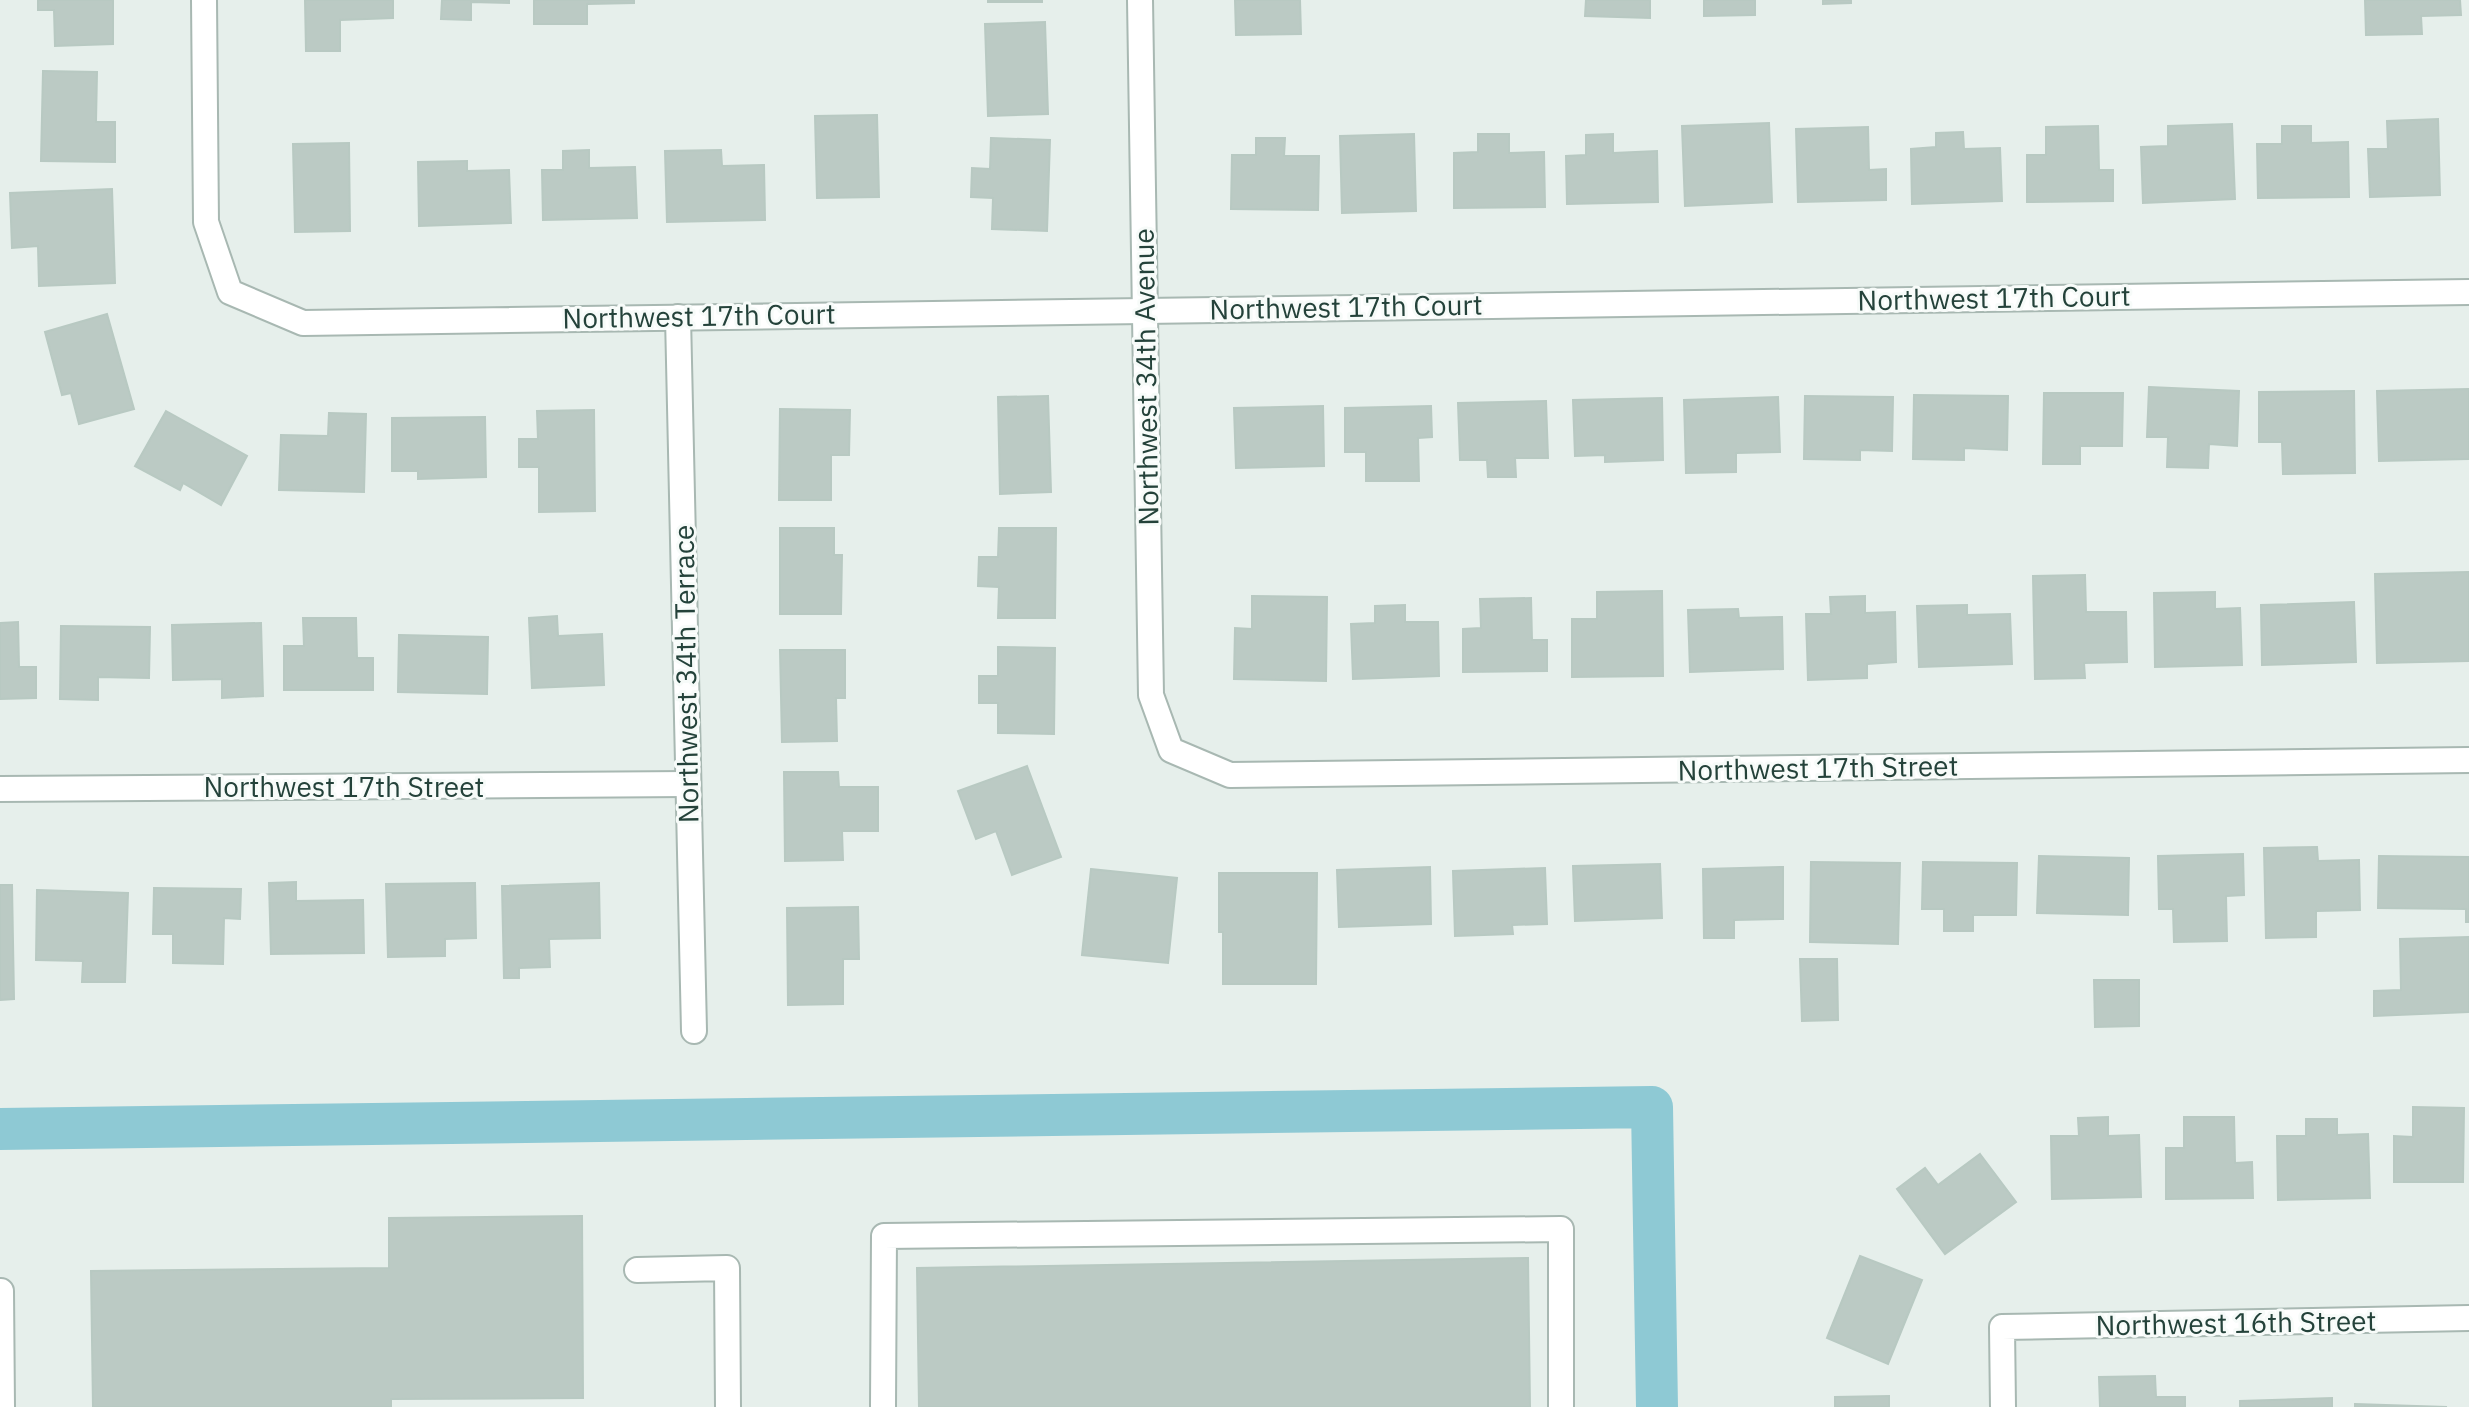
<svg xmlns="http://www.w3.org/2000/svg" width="2469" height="1407" font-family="'IBM Plex Sans',sans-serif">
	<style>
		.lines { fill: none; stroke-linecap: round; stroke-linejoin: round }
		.canal { stroke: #8ec9d4; stroke-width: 42 }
		.building { fill: #bbcac4; stroke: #b8c9c2; stroke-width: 2 }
		.minor-casing { stroke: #a8b8b2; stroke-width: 28 }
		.minor { stroke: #fff; stroke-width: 24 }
		.labels { text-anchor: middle; stroke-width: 6; stroke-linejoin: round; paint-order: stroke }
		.street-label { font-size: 28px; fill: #24423a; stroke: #f7fbf9 }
	</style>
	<rect width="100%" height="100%" fill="#e6efeb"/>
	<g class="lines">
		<!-- canal -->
		<polyline class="canal" points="0,1129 1652,1107 1657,1407"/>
	</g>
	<!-- building -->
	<g class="building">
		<polygon points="38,0 113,0 113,44 55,46 54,10 38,10"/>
		<polygon points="305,0 393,0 393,18 340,20 340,51 306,51"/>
		<polygon points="442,0 509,0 509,3 471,2 471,20 441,19"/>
		<polygon points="534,0 634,0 634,3 587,4 587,24 534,24"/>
		<rect x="988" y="0" width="54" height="2"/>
		<polygon points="1235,0 1300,0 1301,34 1236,35"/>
		<polygon points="1586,0 1650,0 1650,18 1585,16"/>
		<polygon points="1704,0 1755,0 1755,15 1704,16"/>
		<polygon points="1823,0 1851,0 1851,3 1823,4"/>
		<polygon points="2365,0 2460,0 2461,15 2421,16 2422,34 2366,35"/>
		<polygon points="1045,22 1048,114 988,116 985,24"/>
		<polygon points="43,71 97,72 96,122 115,122 115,162 41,161"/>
		<polygon points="877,115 879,197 817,198 815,116"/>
		<polygon points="2438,119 2440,195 2370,197 2368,149 2388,149 2387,121"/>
		<polygon points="1769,123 1772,202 1685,206 1682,126"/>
		<polygon points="2232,124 2235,199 2143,203 2141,147 2168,146 2168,126"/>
		<polygon points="2098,126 2099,170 2113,170 2113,201 2027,202 2027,155 2046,155 2046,127"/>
		<polygon points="2282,126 2311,126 2311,143 2348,142 2349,197 2258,198 2257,144 2282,144"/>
		<polygon points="1868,127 1869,170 1886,169 1886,200 1798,202 1796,129"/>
		<polygon points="1963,132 1964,149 2000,148 2002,201 1912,204 1911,149 1936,147 1936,133"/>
		<polygon points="1414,134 1416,211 1342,213 1340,136"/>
		<polygon points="1478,134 1509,134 1509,153 1544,152 1545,207 1454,208 1454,153 1478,152"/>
		<polygon points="1613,134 1613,153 1657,151 1658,202 1567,204 1566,156 1586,155 1586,135"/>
		<polygon points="991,138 1050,140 1047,231 992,229 993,198 971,197 972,168 990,169"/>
		<polygon points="1256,138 1285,138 1284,156 1319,156 1318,210 1231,209 1232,155 1256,155"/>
		<polygon points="349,143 350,231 295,232 293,144"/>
		<polygon points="589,150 589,168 635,167 637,218 543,220 542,170 563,170 563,151"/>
		<polygon points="721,150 722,166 764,165 765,220 667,222 665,151"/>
		<polygon points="467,161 467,171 509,170 511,223 419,226 418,162"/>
		<polygon points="112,189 115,283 39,286 38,246 12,248 10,193"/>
		<polygon points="107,314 134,409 79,424 71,393 62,395 45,332"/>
		<polygon points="2149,387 2239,391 2237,446 2209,444 2208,468 2167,467 2168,437 2147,437"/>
		<polygon points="2469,389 2469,459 2379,461 2377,391"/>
		<polygon points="2354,391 2355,473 2283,474 2282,442 2259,442 2259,392"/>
		<polygon points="2044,393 2123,393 2122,446 2080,446 2080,464 2043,464"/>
		<polygon points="1914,395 2008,396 2007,450 1964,448 1964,460 1913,459"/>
		<polygon points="1048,396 1051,492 1000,494 998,397"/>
		<polygon points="1805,396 1893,397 1892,451 1860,450 1860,460 1804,459"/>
		<polygon points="1778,397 1780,452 1736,453 1736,472 1686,473 1684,400"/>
		<polygon points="1662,398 1663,460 1605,462 1605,455 1575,456 1573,400"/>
		<polygon points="1546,401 1548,458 1515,458 1516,477 1488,477 1487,460 1460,460 1458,403"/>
		<polygon points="1323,406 1324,466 1236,468 1234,408"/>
		<polygon points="1431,406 1432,437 1418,438 1419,481 1366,481 1366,452 1345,452 1345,408"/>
		<polygon points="780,409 850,410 849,455 831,455 831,500 779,500"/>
		<polygon points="594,410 595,511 539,512 539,467 519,467 519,439 538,439 537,411"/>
		<polygon points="166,411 247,456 221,505 183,483 180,490 135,466"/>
		<polygon points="329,413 366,414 364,492 279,490 281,435 328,436"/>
		<polygon points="485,417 486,477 418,479 418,471 392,471 392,418"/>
		<polygon points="780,528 834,528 834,555 842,555 841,614 780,614"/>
		<polygon points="999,528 1056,528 1055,618 998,618 999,587 978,586 979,557 998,557"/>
		<polygon points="2469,572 2469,661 2377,663 2375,574"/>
		<polygon points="2085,575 2086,612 2126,612 2127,662 2084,663 2085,678 2035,679 2033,576"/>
		<polygon points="1662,591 1663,676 1572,677 1572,619 1597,619 1597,592"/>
		<polygon points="2215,592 2215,609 2240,608 2242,665 2155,667 2154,593"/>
		<polygon points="1252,596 1327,597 1326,681 1234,679 1235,628 1252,629"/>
		<polygon points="1865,596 1865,613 1895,612 1896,662 1867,664 1867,678 1808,680 1806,614 1831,614 1830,597"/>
		<polygon points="1531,598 1532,640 1547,640 1547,671 1463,672 1463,629 1481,628 1480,599"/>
		<polygon points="2354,602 2356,662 2262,665 2261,605"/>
		<polygon points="1405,605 1405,622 1438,622 1439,676 1353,679 1351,624 1375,623 1375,606"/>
		<polygon points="1967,605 1967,615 2010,614 2012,664 1919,667 1917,606"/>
		<polygon points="1738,609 1739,618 1782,617 1783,669 1690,672 1688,610"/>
		<polygon points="557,616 558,636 602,634 604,685 532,688 529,618"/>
		<polygon points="303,618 356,618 357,658 373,658 373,690 284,690 284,646 304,646"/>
		<polygon points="18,622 19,667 36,667 36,698 0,699 0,623"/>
		<polygon points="261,623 263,696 222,698 222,679 173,680 172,625"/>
		<polygon points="61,626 150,627 149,678 98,677 98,700 60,699"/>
		<polygon points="399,635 488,637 487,694 398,692"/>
		<polygon points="998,647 1055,648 1054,734 998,733 998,703 979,703 979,676 998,676"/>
		<polygon points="780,650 845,650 845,698 836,698 837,741 782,742"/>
		<polygon points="1027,766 1061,857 1012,875 996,831 976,839 958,791"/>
		<polygon points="784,772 838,772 839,787 878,787 878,831 842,831 843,860 785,861"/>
		<polygon points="2317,847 2318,861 2359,860 2360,910 2316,911 2316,937 2266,938 2264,848"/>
		<polygon points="2243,854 2244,895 2226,896 2227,941 2174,942 2173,909 2159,909 2158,856"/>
		<polygon points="2039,856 2129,858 2128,915 2037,913"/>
		<polygon points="2379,856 2469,857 2469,922 2466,922 2466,909 2378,908"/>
		<polygon points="1811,862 1900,863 1898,944 1810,942"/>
		<polygon points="1923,862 2017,863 2016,915 1973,915 1973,931 1944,931 1944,909 1922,909"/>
		<polygon points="1660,864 1662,918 1575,921 1573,866"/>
		<polygon points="1430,867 1431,924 1339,927 1337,870"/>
		<polygon points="1783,867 1783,919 1734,920 1734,938 1704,938 1703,869"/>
		<polygon points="1545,868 1547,924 1512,925 1513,934 1455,936 1453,871"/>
		<polygon points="1091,869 1177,878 1168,963 1082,955"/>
		<polygon points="1219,873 1317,873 1316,984 1223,984 1223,932 1219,932"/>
		<polygon points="296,882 296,901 363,900 364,953 271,954 269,883"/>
		<polygon points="475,883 476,938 445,939 445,956 388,957 386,884"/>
		<polygon points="599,883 600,938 549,939 550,967 519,968 519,978 504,978 502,886"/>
		<polygon points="0,885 12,885 14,999 0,1000"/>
		<polygon points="154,888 241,889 240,919 224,918 223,964 173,963 173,934 153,934"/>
		<polygon points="37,890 128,893 125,982 82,982 83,961 36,960"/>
		<polygon points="858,907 859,959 843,959 843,1004 788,1005 787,908"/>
		<polygon points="2469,937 2469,1012 2374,1016 2374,991 2401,990 2400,939"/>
		<polygon points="1800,959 1837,959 1838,1020 1802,1021"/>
		<polygon points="2094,980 2139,980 2139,1026 2095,1027"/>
		<polygon points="2413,1107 2464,1108 2463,1182 2394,1182 2394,1136 2413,1137"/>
		<polygon points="2108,1117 2108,1136 2139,1135 2141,1197 2052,1199 2051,1136 2079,1136 2078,1118"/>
		<polygon points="2184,1117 2234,1117 2235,1163 2252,1162 2253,1198 2166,1199 2166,1148 2184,1148"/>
		<polygon points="2306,1119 2337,1119 2337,1135 2368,1134 2370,1198 2278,1200 2277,1136 2306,1136"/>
		<polygon points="1980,1154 2016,1202 1945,1254 1897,1189 1925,1168 1938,1185"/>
		<polygon points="582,1216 583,1398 391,1399 391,1407 93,1407 91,1271 389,1268 389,1218"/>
		<polygon points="1860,1256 1922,1280 1888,1364 1827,1338"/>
		<polygon points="1528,1258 1530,1407 919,1407 917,1268"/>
		<polygon points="2155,1376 2156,1397 2185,1397 2185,1407 2100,1407 2099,1377"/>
		<polygon points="1889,1396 1889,1407 1835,1407 1835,1397"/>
		<polygon points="2332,1398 2332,1407 2240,1407 2240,1401"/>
		<polygon points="2355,1404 2447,1407 2355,1407"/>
	</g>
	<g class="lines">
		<!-- minor casing -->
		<g class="minor-casing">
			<g id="minor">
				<polyline points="204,0 206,222 230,292 303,323 2469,292"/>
				<polyline points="1140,0 1151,695 1171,750 1230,775 2469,760"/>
				<polyline points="678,317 694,1031"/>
				<polyline points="0,789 688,784"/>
				<polyline points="637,1270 727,1268 728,1407"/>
				<polyline points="1,1291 2,1407"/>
				<polyline points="883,1407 884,1236 1561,1229 1561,1407"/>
				<polyline points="2003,1407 2002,1327 2469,1318"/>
			</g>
		</g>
		<!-- minor -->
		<use href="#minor" class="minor"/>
	</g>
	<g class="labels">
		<!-- street labels -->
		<g class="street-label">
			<text transform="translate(1994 298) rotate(-1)" y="10">Northwest 17th Court</text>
			<text transform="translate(1346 307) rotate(-1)" y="10">Northwest 17th Court</text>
			<text transform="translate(699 316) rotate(-1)" y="10">Northwest 17th Court</text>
			<text transform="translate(1146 377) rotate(-91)" y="10">Northwest 34th Avenue</text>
			<text transform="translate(686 674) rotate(-91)" y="10">Northwest 34th Terrace</text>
			<text transform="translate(1818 768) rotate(-1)" y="10">Northwest 17th Street</text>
			<text x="344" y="797">Northwest 17th Street</text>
			<text transform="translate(2236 1323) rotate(-1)" y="10">Northwest 16th Street</text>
		</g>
	</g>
</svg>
